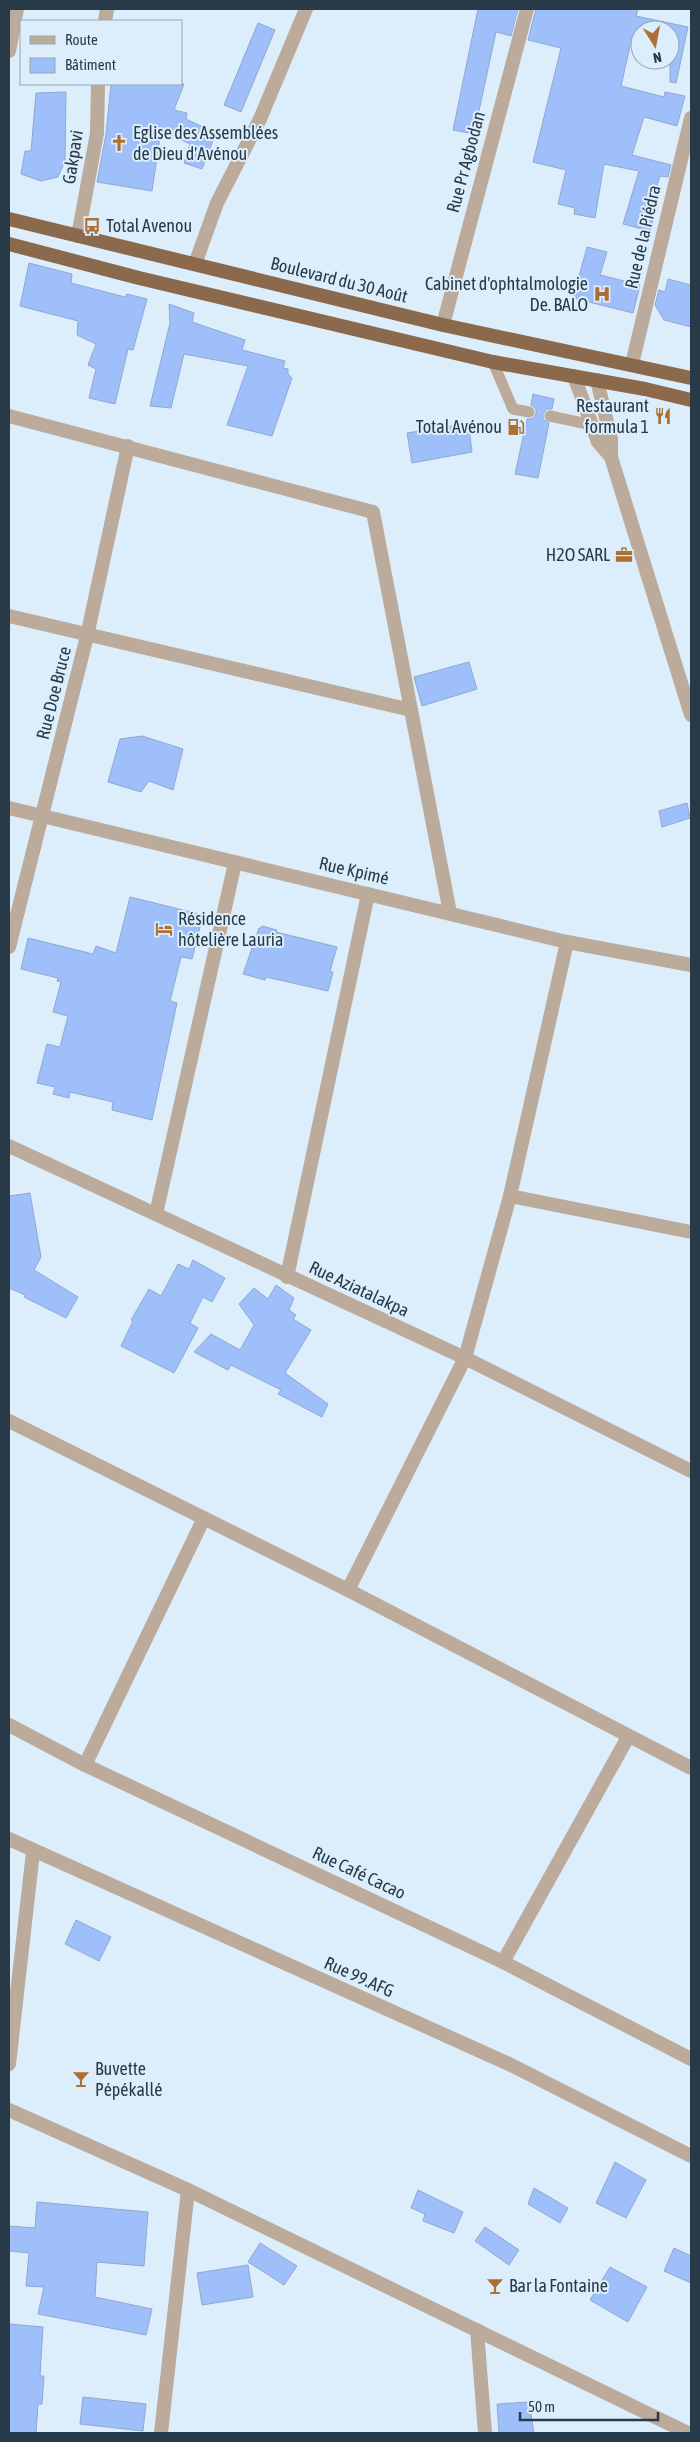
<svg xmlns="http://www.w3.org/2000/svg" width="700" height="2442" font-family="'Asap Condensed',sans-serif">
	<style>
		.building { fill: #9ebff9; stroke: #90a8d1 }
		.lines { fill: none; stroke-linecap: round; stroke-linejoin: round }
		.service { stroke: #bcaa9b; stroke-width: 11 }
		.minor { stroke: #bcaa9b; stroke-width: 14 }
		.trunk { stroke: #8b694c; stroke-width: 14 }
		.labels { text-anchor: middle; stroke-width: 4; stroke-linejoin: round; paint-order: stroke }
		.poi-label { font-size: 18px; fill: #283a47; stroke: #dceefb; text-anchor: start }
		.street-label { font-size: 18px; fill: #283a47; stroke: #dceefb }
	</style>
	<rect width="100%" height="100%" fill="#dceefb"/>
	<!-- building -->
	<g class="building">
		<polygon points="478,9 518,9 511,36 496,32 474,134 453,130"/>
		<polygon points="536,9 638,9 636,16 688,27 676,83 670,82 670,30 640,30 640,48 630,46 621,86 664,97 665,92 685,96 677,126 644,117 632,155 671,165 668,177 660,176 652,204 657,205 650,231 623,224 639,171 604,164 595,218 574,214 575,208 558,204 566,170 533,162 561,48 528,40"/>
		<polygon points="258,23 275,30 241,112 224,105"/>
		<polygon points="111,84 184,84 174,110 187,113 186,119 216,133 202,169 184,163 190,144 161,130 152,191 97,182 106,134"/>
		<polygon points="66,92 65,161 58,177 41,181 21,174 25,151 31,151 36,93"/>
		<polygon points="587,247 607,252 600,275 640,285 633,313 573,298"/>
		<polygon points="29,263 72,274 71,283 125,297 127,294 147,299 133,350 128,349 115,404 89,398 96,369 88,365 96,344 77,335 78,321 20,306"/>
		<polygon points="668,279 691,285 691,327 664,320 655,305 659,290 665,292"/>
		<polygon points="169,304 194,313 192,322 245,340 242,350 285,361 283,368 288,369 288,374 292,378 272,436 227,425 248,366 184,354 171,408 150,406 170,323"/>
		<polygon points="533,394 554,399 552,409 547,409 543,414 543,419 549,423 538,478 515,474 527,419 532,419 536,414 536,409 531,405"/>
		<polygon points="458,425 458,429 469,428 472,452 412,463 407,433"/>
		<polygon points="469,662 477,689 422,706 414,677"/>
		<polygon points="142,736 183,749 173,790 149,781 141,792 108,782 120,739"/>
		<polygon points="687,803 690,818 662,827 659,811"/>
		<polygon points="130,897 203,915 192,959 181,957 170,1001 177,1003 152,1120 112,1110 113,1102 70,1092 69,1098 53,1094 55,1087 37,1083 47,1044 60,1047 68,1016 53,1012 61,982 57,981 58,978 21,969 28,938 93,954 96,946 116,953"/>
		<polygon points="262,926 277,930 276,932 337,947 330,971 333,972 328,991 266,977 265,980 243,974 259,928 261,928"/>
		<polygon points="30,1193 41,1257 34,1270 78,1297 66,1318 24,1297 25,1295 9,1288 9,1196"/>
		<polygon points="193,1260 225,1278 212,1302 203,1297 190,1323 198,1328 174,1373 121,1346 133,1321 131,1320 149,1289 161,1296 178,1264 189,1269"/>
		<polygon points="276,1285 294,1298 289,1310 296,1315 293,1319 311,1330 285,1373 328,1404 322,1417 278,1394 281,1390 231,1365 228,1370 194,1352 211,1334 240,1350 254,1325 239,1304 254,1288 268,1299"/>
		<polygon points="76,1920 111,1937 99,1961 65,1944"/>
		<polygon points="615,2162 646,2180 626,2218 596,2203"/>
		<polygon points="534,2188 568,2208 560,2223 528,2204"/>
		<polygon points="418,2190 463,2212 454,2233 423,2221 425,2214 411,2208"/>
		<polygon points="37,2202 148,2212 144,2266 97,2262 95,2297 152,2309 146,2335 38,2314 44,2287 26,2286 29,2253 9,2251 9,2226 35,2228"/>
		<polygon points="485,2227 519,2250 509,2265 475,2241"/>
		<polygon points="260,2243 297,2266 284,2285 248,2262"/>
		<polygon points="674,2248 691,2256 691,2283 664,2271"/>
		<polygon points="248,2265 253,2297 202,2305 197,2273"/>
		<polygon points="610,2267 647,2287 628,2322 590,2300"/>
		<polygon points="9,2324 43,2327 40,2376 44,2376 42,2404 38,2404 36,2433 9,2433"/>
		<polygon points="83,2397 146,2404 143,2431 80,2424"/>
		<polygon points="529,2402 534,2433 499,2433 497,2404"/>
	</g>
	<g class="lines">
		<!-- service -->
		<g class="service">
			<polyline points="493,362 513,409 529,412"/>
			<polyline points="550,416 592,425"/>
		</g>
		<!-- minor -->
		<g class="minor">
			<polyline points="105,21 107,9"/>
			<polyline points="9,51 17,9"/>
			<polyline points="78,236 97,133 98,84"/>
			<polyline points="195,264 217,203 260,119 306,9"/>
			<polyline points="443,325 527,9"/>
			<polyline points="632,364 691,118"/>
			<polyline points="574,376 598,442 611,457"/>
			<polyline points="597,380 611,439 611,457 691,715"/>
			<polyline points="9,416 373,512 450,913"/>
			<polyline points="9,616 411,710"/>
			<polyline points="9,808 567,942 691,965"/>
			<polyline points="9,947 87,636 128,446"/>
			<polyline points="9,1146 465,1358 691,1471"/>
			<polyline points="510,1196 691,1232"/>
			<polyline points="156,1214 235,863"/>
			<polyline points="287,1277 368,894"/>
			<polyline points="9,1421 348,1590 691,1768"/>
			<polyline points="348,1590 465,1358 510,1196 567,942"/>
			<polyline points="9,1725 85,1765 503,1962 691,2059"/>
			<polyline points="85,1765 204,1518"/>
			<polyline points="9,1839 509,2064 691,2156"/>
			<polyline points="503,1962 628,1737"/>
			<polyline points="9,2064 33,1852"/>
			<polyline points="9,2110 188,2190 688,2433"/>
			<polyline points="477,2330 485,2433"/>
			<polyline points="161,2433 188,2190"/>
		</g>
		<!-- trunk -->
		<g class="trunk">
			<polyline points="9,219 443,325 691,378"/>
			<polyline points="9,244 139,278 493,362 645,389 691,400"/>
		</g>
	</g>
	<!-- icons -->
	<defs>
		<g id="church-bare" transform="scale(1.35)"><path d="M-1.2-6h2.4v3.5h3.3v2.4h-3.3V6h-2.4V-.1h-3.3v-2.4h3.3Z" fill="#ad6f35" stroke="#dceefb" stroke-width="2.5" paint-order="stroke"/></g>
		<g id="bus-bare" transform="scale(1.35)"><path d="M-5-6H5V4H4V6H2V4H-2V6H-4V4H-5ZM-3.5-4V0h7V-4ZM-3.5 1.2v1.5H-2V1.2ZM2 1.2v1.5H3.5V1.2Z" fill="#ad6f35" stroke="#dceefb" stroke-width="2.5" paint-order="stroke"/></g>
		<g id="hospital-bare" transform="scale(1.35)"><path d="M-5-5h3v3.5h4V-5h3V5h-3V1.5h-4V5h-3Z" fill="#ad6f35" stroke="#dceefb" stroke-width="2.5" paint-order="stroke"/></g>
		<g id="restaurant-bare" transform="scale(1.35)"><path d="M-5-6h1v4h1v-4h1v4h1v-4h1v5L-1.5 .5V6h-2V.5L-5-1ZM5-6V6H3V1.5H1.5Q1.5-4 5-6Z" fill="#ad6f35" stroke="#dceefb" stroke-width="2.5" paint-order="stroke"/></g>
		<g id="fuel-bare" transform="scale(1.35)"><path d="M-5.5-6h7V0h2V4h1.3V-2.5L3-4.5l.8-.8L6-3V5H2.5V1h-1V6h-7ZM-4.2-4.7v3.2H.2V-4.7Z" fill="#ad6f35" stroke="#dceefb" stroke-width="2.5" paint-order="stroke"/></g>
		<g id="office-bare" transform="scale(1.35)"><path d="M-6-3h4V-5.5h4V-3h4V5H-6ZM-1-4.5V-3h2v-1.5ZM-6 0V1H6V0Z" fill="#ad6f35" stroke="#dceefb" stroke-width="2.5" paint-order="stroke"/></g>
		<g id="hotel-bare" transform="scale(1.35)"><path d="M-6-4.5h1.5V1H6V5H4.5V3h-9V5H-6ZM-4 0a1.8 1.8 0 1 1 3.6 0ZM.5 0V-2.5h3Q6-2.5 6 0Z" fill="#ad6f35" stroke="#dceefb" stroke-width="2.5" paint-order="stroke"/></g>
		<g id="bar-bare" transform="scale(1.35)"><path d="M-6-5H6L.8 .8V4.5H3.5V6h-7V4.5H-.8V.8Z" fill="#ad6f35" stroke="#dceefb" stroke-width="2.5" paint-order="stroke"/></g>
	</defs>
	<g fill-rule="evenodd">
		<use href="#church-bare" x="119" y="143"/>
		<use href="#bus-bare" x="92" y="226"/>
		<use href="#hospital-bare" x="602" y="294"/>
		<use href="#restaurant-bare" x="663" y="416"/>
		<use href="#fuel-bare" x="516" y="427"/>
		<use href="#office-bare" x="624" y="555"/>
		<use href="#hotel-bare" x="164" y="929"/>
		<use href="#bar-bare" x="81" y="2079"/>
		<use href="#bar-bare" x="495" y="2286"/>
	</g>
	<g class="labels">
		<!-- poi labels -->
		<g class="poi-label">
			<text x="133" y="139">Eglise des Assemblées<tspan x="133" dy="21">de Dieu d'Avénou</tspan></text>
			<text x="106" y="232">Total Avenou</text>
			<text x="588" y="290" text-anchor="end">Cabinet d'ophtalmologie<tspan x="588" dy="21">De. BALO</tspan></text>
			<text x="649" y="412" text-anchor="end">Restaurant<tspan x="649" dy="21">formula 1</tspan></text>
			<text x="502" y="433" text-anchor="end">Total Avénou</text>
			<text x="610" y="561" text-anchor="end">H2O SARL</text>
			<text x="178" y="925">Résidence<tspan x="178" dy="21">hôtelière Lauria</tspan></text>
			<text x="95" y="2075">Buvette<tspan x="95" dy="21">Pépékallé</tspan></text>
			<text x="509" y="2292">Bar la Fontaine</text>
		</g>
		<!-- street labels -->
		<g class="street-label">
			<text transform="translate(73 157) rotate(-81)" y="6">Gakpavi</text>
			<text transform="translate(466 162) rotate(-75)" y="6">Rue Pr Agbodan</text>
			<text transform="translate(643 237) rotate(-77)" y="6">Rue de la Piédra</text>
			<text transform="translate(339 280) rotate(14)" y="6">Boulevard du 30 Août</text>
			<text transform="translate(54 693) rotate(-76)" y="6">Rue Doe Bruce</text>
			<text transform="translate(354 871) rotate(13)" y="6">Rue Kpimé</text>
			<text transform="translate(359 1289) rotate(25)" y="6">Rue Aziatalakpa</text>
			<text transform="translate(359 1873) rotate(25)" y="6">Rue Café Cacao</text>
			<text transform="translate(359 1977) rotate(24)" y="6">Rue 99.AFG</text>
		</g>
	</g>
	<!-- border -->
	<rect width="700" height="2442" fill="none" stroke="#283a47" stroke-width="20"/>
	<!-- legend -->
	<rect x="20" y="20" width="162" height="65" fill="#dceefb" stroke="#94a6b3"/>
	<rect x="30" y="36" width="25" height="8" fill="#bcaa9b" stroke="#94a6b3"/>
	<text x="65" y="45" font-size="15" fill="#283a47">Route</text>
	<rect x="30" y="58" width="25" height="15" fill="#9ebff9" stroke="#94a6b3"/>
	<text x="65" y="70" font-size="15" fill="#283a47">Bâtiment</text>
	<!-- north arrow -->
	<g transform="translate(655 45) rotate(169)"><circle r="24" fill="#dceefb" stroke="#94a6b3"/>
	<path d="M0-4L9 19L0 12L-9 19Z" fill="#ad6f35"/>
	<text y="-8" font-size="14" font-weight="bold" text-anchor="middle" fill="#283a47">N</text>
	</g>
	<!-- scale -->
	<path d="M520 2412v8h138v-8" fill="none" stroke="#283a47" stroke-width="2.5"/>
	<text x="528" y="2412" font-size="15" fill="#283a47" stroke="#dceefb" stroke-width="4" paint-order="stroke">50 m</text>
</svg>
